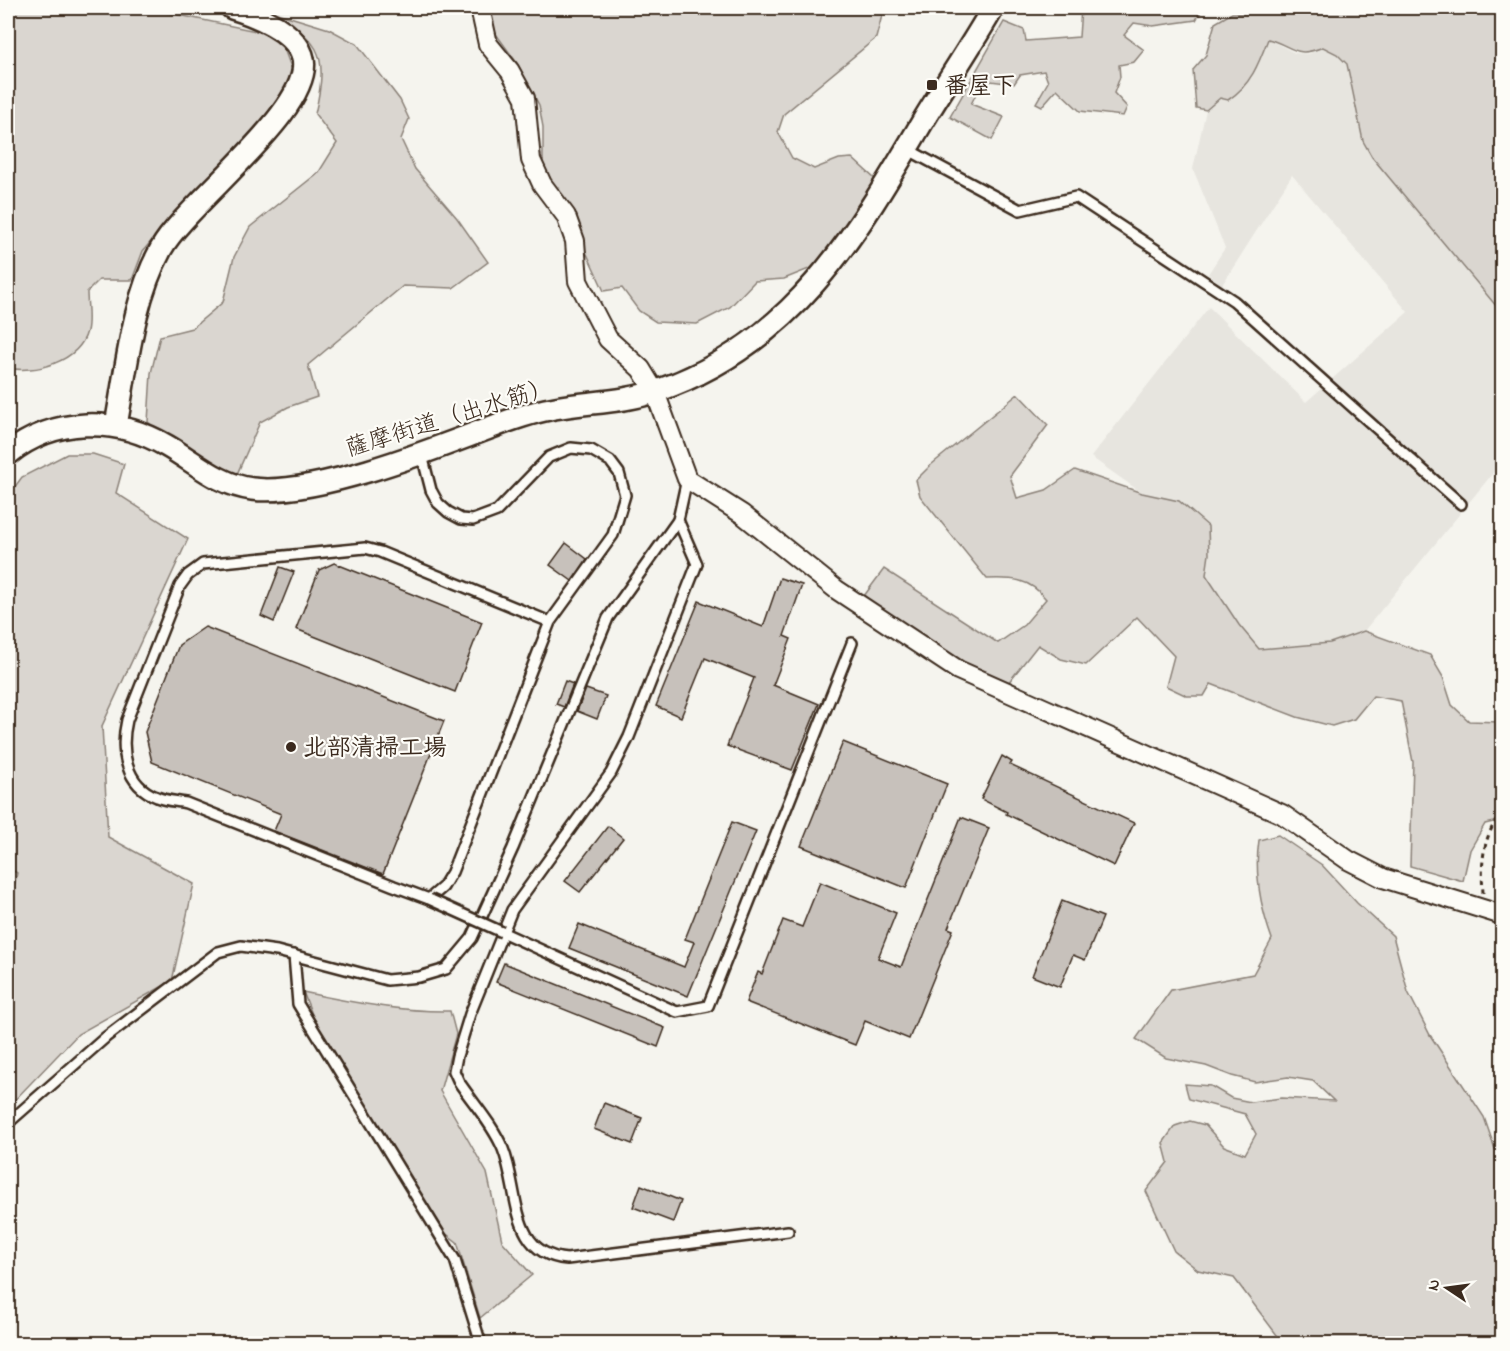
<svg xmlns="http://www.w3.org/2000/svg" width="1510" height="1351" font-family="'Indie Flower','Klee One',sans-serif">
	<style>
		.built { fill: #e7e5df }
		.green { fill: #dad6d0; stroke: #8a8077; stroke-width: 1.5 }
		.building { fill: #c7c1bb; stroke: #3b2a1e; stroke-width: 1.5 }
		.lines { fill: none; stroke-linecap: round; stroke-linejoin: round }
		.service-casing { stroke: #3b2a1e; stroke-width: 14 }
		.minor-casing { stroke: #3b2a1e; stroke-width: 22 }
		.tertiary-casing { stroke: #3b2a1e; stroke-width: 26 }
		.path { stroke: #3b2a1e; stroke-width: 3; stroke-dasharray: 4.5 4.5; stroke-linecap: butt }
		.service { stroke: #fdfcf7; stroke-width: 9 }
		.minor { stroke: #fdfcf7; stroke-width: 18 }
		.tertiary { stroke: #fdfcf7; stroke-width: 21 }
		.service-bridge-casing { stroke: #3b2a1e; stroke-width: 14; stroke-linecap: butt }
		.service-bridge { stroke: #fdfcf7; stroke-width: 9 }
		.poi-dot { fill: #3b2a1e; stroke: #fdfcf7; stroke-width: 2 }
		.labels { text-anchor: middle; stroke-width: 4.5; stroke-linejoin: round; paint-order: stroke }
		.poi-label { font-size: 24px; font-weight: bold; fill: #3b2a1e; stroke: #fdfcf7; text-anchor: start }
		.street-label { font-size: 24px; fill: #3b2a1e; stroke: #fdfcf7 }
	</style>
	<rect width="100%" height="100%" fill="#f5f4ee"/>
	<filter id="ink" filterUnits="userSpaceOnUse"><feTurbulence type="fractalNoise" baseFrequency=".0167" numOctaves="2"/><feDisplacementMap in="SourceGraphic" scale="12" xChannelSelector="R" yChannelSelector="G"/><feConvolveMatrix kernelMatrix="1 2 1 2 8 2 1 2 1" color-interpolation-filters="sRGB"/></filter>
	<g filter="url(#ink)">
		<!-- built -->
		<polygon class="built" points="1268,39 1295,53 1308,54 1323,47 1337,54 1347,64 1363,141 1372,157 1502,313 1502,462 1364,631 1330,643 1259,649 1239,625 1206,575 1209,554 1179,501 1142,493 1091,457 1209,307 1306,402 1408,312 1292,175 1222,285 1208,274 1225,248 1193,169 1206,110 1220,98 1228,100 1240,92 1252,77"/>
		<!-- green -->
		<g class="green">
			<path d="M8,8h137l120,25 18,13 9,24 -2,17 -29,64 -91,68 -27,32 -11,29h-33l-12,12c0,12 3,27 0,39 -8,31 -53,43 -79,37z"/>
			<polygon points="485,8 884,8 876,38 784,114 778,132 792,158 814,169 839,159 852,158 876,180 829,261 784,279 755,281 730,307 697,324 656,322 639,311 622,288 604,291 571,219 543,171 543,127 539,105 517,63 491,27"/>
			<polygon points="1081,8 1203,8 1196,20 1153,26 1134,23 1124,35 1144,50 1134,62 1119,65 1120,77 1114,93 1127,107 1123,116 1080,111 1057,89 1042,106 1036,103 1048,82 1044,71 1020,75 1014,84 983,80 971,104 1004,117 992,140 950,117 1004,22 1024,30 1026,41 1079,37"/>
			<path d="M1255,8h247v305l-130,-156 -9,-16 -16,-77 -10,-10 -14,-7c-28,12 -30,-1 -55,-8 -9,24 -17,46 -40,61l-8,-2 -14,12 -10,-2 -3,-38 13,-15 9,-32 17,-10h22z"/>
			<path d="M264,9l65,20 28,15 43,56 9,19 -8,20 14,30 42,49 31,44 -35,26 -50,-2 -95,79 9,32 -29,10 -28,15 -23,52c-32,-8 -63,-31 -89,-52l3,-49 9,-37 32,-8 31,-26 11,-45 16,-30 69,-55 18,-29 -22,-29c15,-65 4,-74 -51,-105z"/>
			<path d="M1018,394l30,31 -38,51 7,22 29,-8 29,-20 67,23 37,8 29,25 1,28 -3,21 33,50 20,24 71,-6 34,-12 66,24 13,22 9,28 17,16 31,1 2,-6v104l-17,4 -15,26 -7,31 -53,-15 3,-104 -12,-61 -28,-5 -19,23 -22,7 -35,-9 -86,-33 -7,12h-17l-21,-10 8,-30 -37,-39 -51,48 -25,-6 -23,-14 -41,52 -79,-54 -63,-35 29,-39 114,74 26,-18 22,-26c-17,-21 -34,-21 -59,-20l-67,-83 -4,-16 16,-16z"/>
			<polygon points="67,454 93,454 124,464 116,493 188,539 102,726 108,837 194,884 172,981 78,1034 8,1107 8,915 17,873 8,868 8,496 22,477"/>
			<path d="M1278,835l44,30 35,38 36,33 15,56 22,43 54,82 11,32 7,5v189h-219l-49,-65 -36,-8 -24,-19 -28,-60 22,-29 -5,-19 12,-17 15,-5 15,4 19,21 21,8 11,-20 -11,-20 -56,-15 -4,-15 26,2 20,12 20,4 30,-4 53,3 -21,-20 -25,-4 -33,5 -23,-6 -26,-10 -40,-8 -30,-19 35,-49 82,-16 19,-35c-12,-33 -18,-65 -13,-99z"/>
			<path d="M303,992c45,10 100,20 147,19l6,23 -16,57 47,82 15,68 30,34 -52,43 -23,-76 -33,-25 -93,-156z"/>
		</g>
		<!-- building -->
		<g class="building">
			<polygon points="566,543 587,559 572,581 550,565"/>
			<polygon points="334,563 482,622 455,692 296,629 319,570"/>
			<polygon points="280,567 294,572 274,622 261,616"/>
			<polygon points="780,578 802,585 784,636 791,639 773,685 819,704 792,770 727,746 754,678 705,658 681,717 656,706 699,601 763,627"/>
			<polygon points="205,627 444,721 383,874 274,831 281,814 152,762 145,732 179,645"/>
			<polygon points="565,681 573,684 564,707 556,704"/>
			<polygon points="586,689 606,696 597,719 577,711"/>
			<polygon points="843,742 947,784 906,888 801,846"/>
			<polygon points="1002,756 1012,762 1010,765 1134,823 1114,866 1006,814 1007,812 981,799"/>
			<polygon points="961,817 989,828 948,928 953,930 909,1039 865,1021 855,1045 746,1002 758,972 762,974 783,920 802,927 820,882 896,913 878,958 901,967"/>
			<polygon points="732,822 756,831 688,996 569,948 579,924 684,967 694,942 685,939"/>
			<polygon points="608,826 623,838 580,892 565,881"/>
			<polygon points="1062,901 1103,917 1085,960 1073,955 1060,987 1032,976"/>
			<polygon points="504,963 665,1028 658,1047 496,982"/>
			<polygon points="604,1103 642,1118 632,1144 594,1129"/>
			<polygon points="641,1185 681,1201 673,1222 633,1207"/>
		</g>
		<g class="lines">
			<!-- service casing -->
			<g class="service-casing">
				<g id="service">
					<polyline points="907,149 1020,210 1076,197 1234,301 1461,504"/>
					<path d="M421,451l10,39 7,13 10,9 13,7 12,1 24,-9 52,-54 22,-9 20,2 19,11 9,12 6,22 -12,40 -63,87 -98,250 -9,15 -14,12 -35,-13 -208,-83c-9,-2 -20,-2 -29,-6 -32,-12 -37,-47 -30,-77l53,-134 8,-11 15,-11 162,-16 15,4 170,70"/>
					<path d="M678,520l19,44 -68,173 -18,36 -99,137 -42,104 -13,42 -3,15 5,11c14,21 34,43 44,67 17,42 6,105 64,110l221,-28"/>
					<polyline points="502,932 677,1012 708,1006 852,643"/>
					<polyline points="294,955 298,1004 455,1260 481,1344"/>
					<polyline points="8,1123 106,1037 218,952 241,946 277,951 387,980 419,977 446,969 472,938 513,848 608,618 678,520 687,479"/>
				</g>
			</g>
			<!-- minor casing -->
			<g class="minor-casing">
				<polyline id="minor" points="480,8 488,44 510,71 525,98 531,160 542,184 566,216 575,241 578,281 608,339 641,369 655,392 687,479 742,514 837,590 958,670 1282,814 1348,860 1383,878 1502,915"/>
			</g>
			<!-- tertiary casing -->
			<g class="tertiary-casing">
				<g id="tertiary">
					<path d="M116,425c11,-58 16,-123 45,-176 26,-47 159,-144 141,-194 -9,-25 -47,-40 -70,-47"/>
					<path d="M8,454c46,-37 108,-38 159,-8 28,16 52,39 85,43 62,8 185,-41 245,-64 19,-7 39,-14 58,-17 34,-6 70,-6 102,-17 135,-46 198,-154 266,-270 23,-38 48,-75 70,-113"/>
				</g>
			</g>
			<!-- path -->
			<path class="path" d="M1483,893c-2,-29 -1,-57 19,-80"/>
			<!-- service -->
			<use href="#service" class="service"/>
			<!-- minor -->
			<use href="#minor" class="minor"/>
			<!-- tertiary -->
			<use href="#tertiary" class="tertiary"/>
			<!-- service-bridge casing -->
			<g class="service-bridge-casing">
				<polyline id="service-bridge" points="429,899 502,932"/>
			</g>
			<!-- service-bridge -->
			<use href="#service-bridge" class="service-bridge"/>
		</g>
	</g>
	<!-- markers -->
	<g class="poi-dot">
		<rect x="926" y="79" width="12" height="12" rx="3"/>
		<circle cx="291" cy="747" r="6"/>
	</g>
	<g class="labels">
		<!-- poi labels -->
		<g class="poi-label">
			<text x="944" y="93">番屋下</text>
			<text x="303" y="755">北部清掃工場</text>
		</g>
		<!-- street labels -->
		<g class="street-label">
			<text transform="translate(449 417) rotate(-17)" y="8">薩摩街道（出水筋）</text>
		</g>
	</g>
	<!-- margin -->
	<rect width="1510" height="1351" fill="none" stroke="#fdfcf7" stroke-width="30"/>
	<rect x="15" y="15" width="1480" height="1321" fill="none" stroke="#3b2a1e" stroke-width="2" filter="url(#ink)"/>
	<!-- north arrow -->
	<g transform="translate(1447 1288) rotate(283)" stroke="#fdfcf7" stroke-width="4.5" paint-order="stroke">
	<path d="M0-4.5L10 22L0 15L-10 22Z" fill="#3b2a1e"/>
	<text y="-9" font-size="16" font-weight="bold" text-anchor="middle" fill="#3b2a1e">N</text>
	</g>
</svg>
